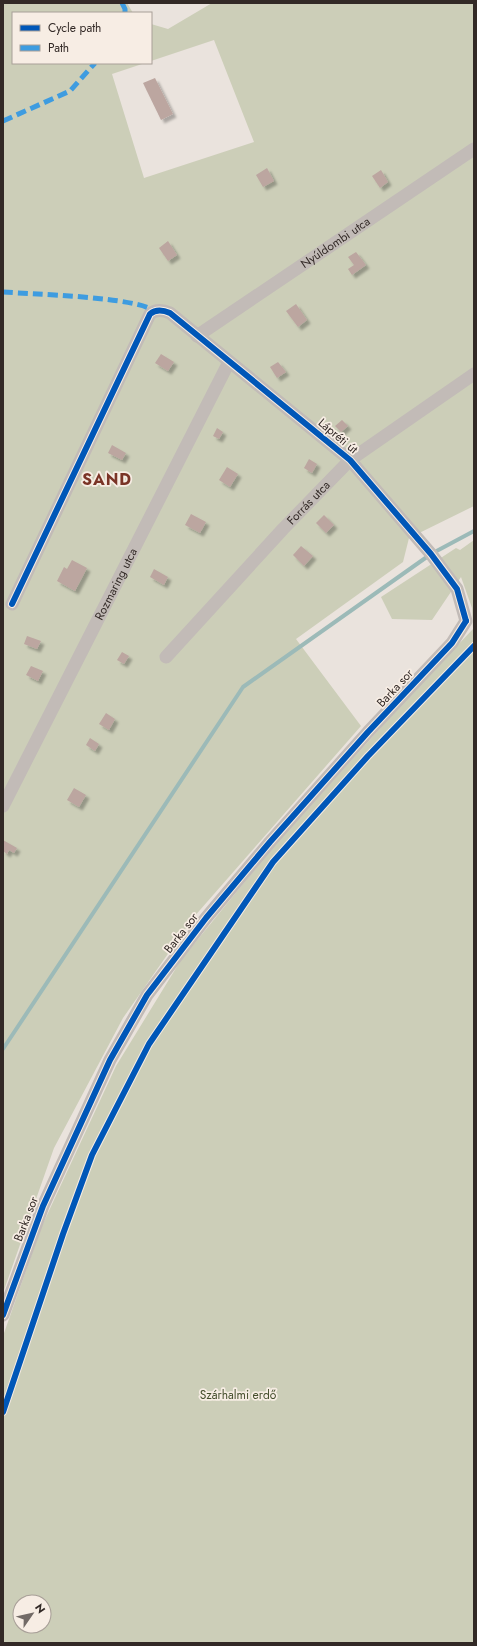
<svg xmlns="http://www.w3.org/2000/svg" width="477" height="1646" font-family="Jost,sans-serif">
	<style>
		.green { fill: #ccceb8; fill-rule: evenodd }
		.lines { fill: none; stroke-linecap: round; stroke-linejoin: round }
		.stream { stroke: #9cbab8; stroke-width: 4 }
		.building { fill: #bca6a0; filter: url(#shadow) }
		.street { stroke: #c2bbb7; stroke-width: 13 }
		.quiet { stroke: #3e9ce0; stroke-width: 5; stroke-dasharray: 10 5; stroke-linecap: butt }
		.cycleway-casing { stroke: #f7ede4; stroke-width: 8 }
		.cycleway { stroke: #0057b8; stroke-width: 6 }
		.labels { text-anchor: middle; stroke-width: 3.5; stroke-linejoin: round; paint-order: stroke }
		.street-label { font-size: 12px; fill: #322926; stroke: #f7ede4 }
		.park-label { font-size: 12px; fill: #444e2c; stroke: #f7ede4 }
		.district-label { font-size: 16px; font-weight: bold; letter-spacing: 1px; fill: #7a3426; stroke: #f7ede4 }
	</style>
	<defs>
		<filter id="shadow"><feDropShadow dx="3.5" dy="3.5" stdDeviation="1" flood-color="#0004"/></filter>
	</defs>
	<rect width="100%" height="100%" fill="#eae3dd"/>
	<!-- green -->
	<g class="green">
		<polygon points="3,3 127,3 133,13 13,13 13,63 145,63 112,74 144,178 254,142 214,40 151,61 151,24 168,29 212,3 474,3 474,506 409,538 403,562 296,639 361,726 193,918 123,1018 54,1148 3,1293"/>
		<path d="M474,540v1103h-471v-307l38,-108 75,-162 65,-106 92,-113 139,-154 61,-64 -1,-21 -11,-31 -29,43 -40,-1 -11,-22 75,-49 4,2zM20,1602h24v24h-24z"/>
	</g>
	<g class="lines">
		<!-- stream -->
		<polyline class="stream" points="3,1049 243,687 431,554 474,531"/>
	</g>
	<!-- building -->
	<g class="building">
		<polygon points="155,78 173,114 161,120 143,83"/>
		<polygon points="267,168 274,181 263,187 256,175"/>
		<polygon points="381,170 388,182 380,188 372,176"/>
		<polygon points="168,241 177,255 168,261 159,248"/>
		<polygon points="356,252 366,265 352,275 348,269 354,265 348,257"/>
		<polygon points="296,304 307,320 298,327 286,311"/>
		<polygon points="161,354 174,362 168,371 155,363"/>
		<polygon points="278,362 286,372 277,378 270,367"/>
		<polygon points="342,420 348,426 341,432 335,426"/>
		<polygon points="217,428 223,432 219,439 213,436"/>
		<polygon points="112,445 126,453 122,460 108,453"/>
		<polygon points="309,459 317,464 312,473 304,468"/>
		<polygon points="227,467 238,474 230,487 219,480"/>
		<polygon points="191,514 206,522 200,533 185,525"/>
		<polygon points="324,515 334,525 326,533 316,523"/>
		<polygon points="301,546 313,556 304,566 293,555"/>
		<polygon points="72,560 87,568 75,591 57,581 64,567 67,569"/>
		<polygon points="154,569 168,577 164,585 150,577"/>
		<polygon points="27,636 41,641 37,649 24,644"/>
		<polygon points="122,652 129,656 124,664 117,660"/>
		<polygon points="31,666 43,671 38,681 26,675"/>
		<polygon points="106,713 115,719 109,730 99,724"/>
		<polygon points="90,738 99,744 95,751 86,745"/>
		<polygon points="74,788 86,795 79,807 67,800"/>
		<polygon points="3,840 17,848 14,853 9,850 7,854 3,851"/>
	</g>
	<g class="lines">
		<!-- street -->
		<g class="street">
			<path id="s1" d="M197,336l277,-187"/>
			<path id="s2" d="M166,657l117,-128 67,-69 124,-86"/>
			<path id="s3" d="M3,806l226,-444"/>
			<path d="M3,1315l40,-109 67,-146 37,-65 59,-77 64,-76 98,-110 84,-89 14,-22 -9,-32 -26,-35 -81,-94 -180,-147c-7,-3 -14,-4 -20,1l-138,290"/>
		</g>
		<!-- quiet -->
		<g class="quiet">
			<polyline points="122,3 125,9 125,13"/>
			<polyline points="3,121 70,91 95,63"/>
			<path d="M3,292c27,2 135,5 151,19"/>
		</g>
		<!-- cycleway casing -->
		<g class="cycleway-casing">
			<g id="cycleway">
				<path d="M12,604l138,-290c6,-5 13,-4 20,-1l180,147 81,94 26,35 9,32"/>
				<polyline points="3,1315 43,1206 110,1060 147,995 206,918 270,842 368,732 452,643 466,621"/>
				<polyline points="3,1412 63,1234 92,1155 149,1044 273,862 368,756 474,646"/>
			</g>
		</g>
		<!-- cycleway -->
		<use href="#cycleway" class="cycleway"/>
	</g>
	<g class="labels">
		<!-- street labels -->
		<g class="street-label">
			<text dy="4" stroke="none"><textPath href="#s1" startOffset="167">Nyúldombi utca</textPath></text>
			<text transform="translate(338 436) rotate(40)" y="4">Lápréti út</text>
			<text dy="4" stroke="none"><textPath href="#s2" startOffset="210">Forrás utca</textPath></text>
			<text dy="4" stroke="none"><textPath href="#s3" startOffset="249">Rozmaring utca</textPath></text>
			<text transform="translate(395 688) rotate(-47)" y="4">Barka sor</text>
			<text transform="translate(181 933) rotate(-52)" y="4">Barka sor</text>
			<text transform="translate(26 1219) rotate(-69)" y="4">Barka sor</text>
		</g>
		<!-- park labels -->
		<g class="park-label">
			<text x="238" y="1399">Szárhalmi erdő</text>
		</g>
		<!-- district labels -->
		<g class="district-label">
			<text x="107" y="485">SAND</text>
		</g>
	</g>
	<!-- border -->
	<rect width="477" height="1646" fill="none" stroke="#322926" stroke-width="8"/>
	<!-- legend -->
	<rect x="12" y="12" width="140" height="52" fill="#f7ede4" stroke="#a89f98"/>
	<rect x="20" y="25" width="20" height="6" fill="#0057b8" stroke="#a89f98"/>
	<text x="48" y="32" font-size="12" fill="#322926">Cycle path</text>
	<rect x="20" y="45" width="20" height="6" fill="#3e9ce0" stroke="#a89f98"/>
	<text x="48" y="52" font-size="12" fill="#322926">Path</text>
	<!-- north arrow -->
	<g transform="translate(32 1614) rotate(56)"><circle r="19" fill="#f7ede4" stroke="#a89f98"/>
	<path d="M0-3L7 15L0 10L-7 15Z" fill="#726a66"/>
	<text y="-6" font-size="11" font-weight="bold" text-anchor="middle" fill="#322926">N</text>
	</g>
</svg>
